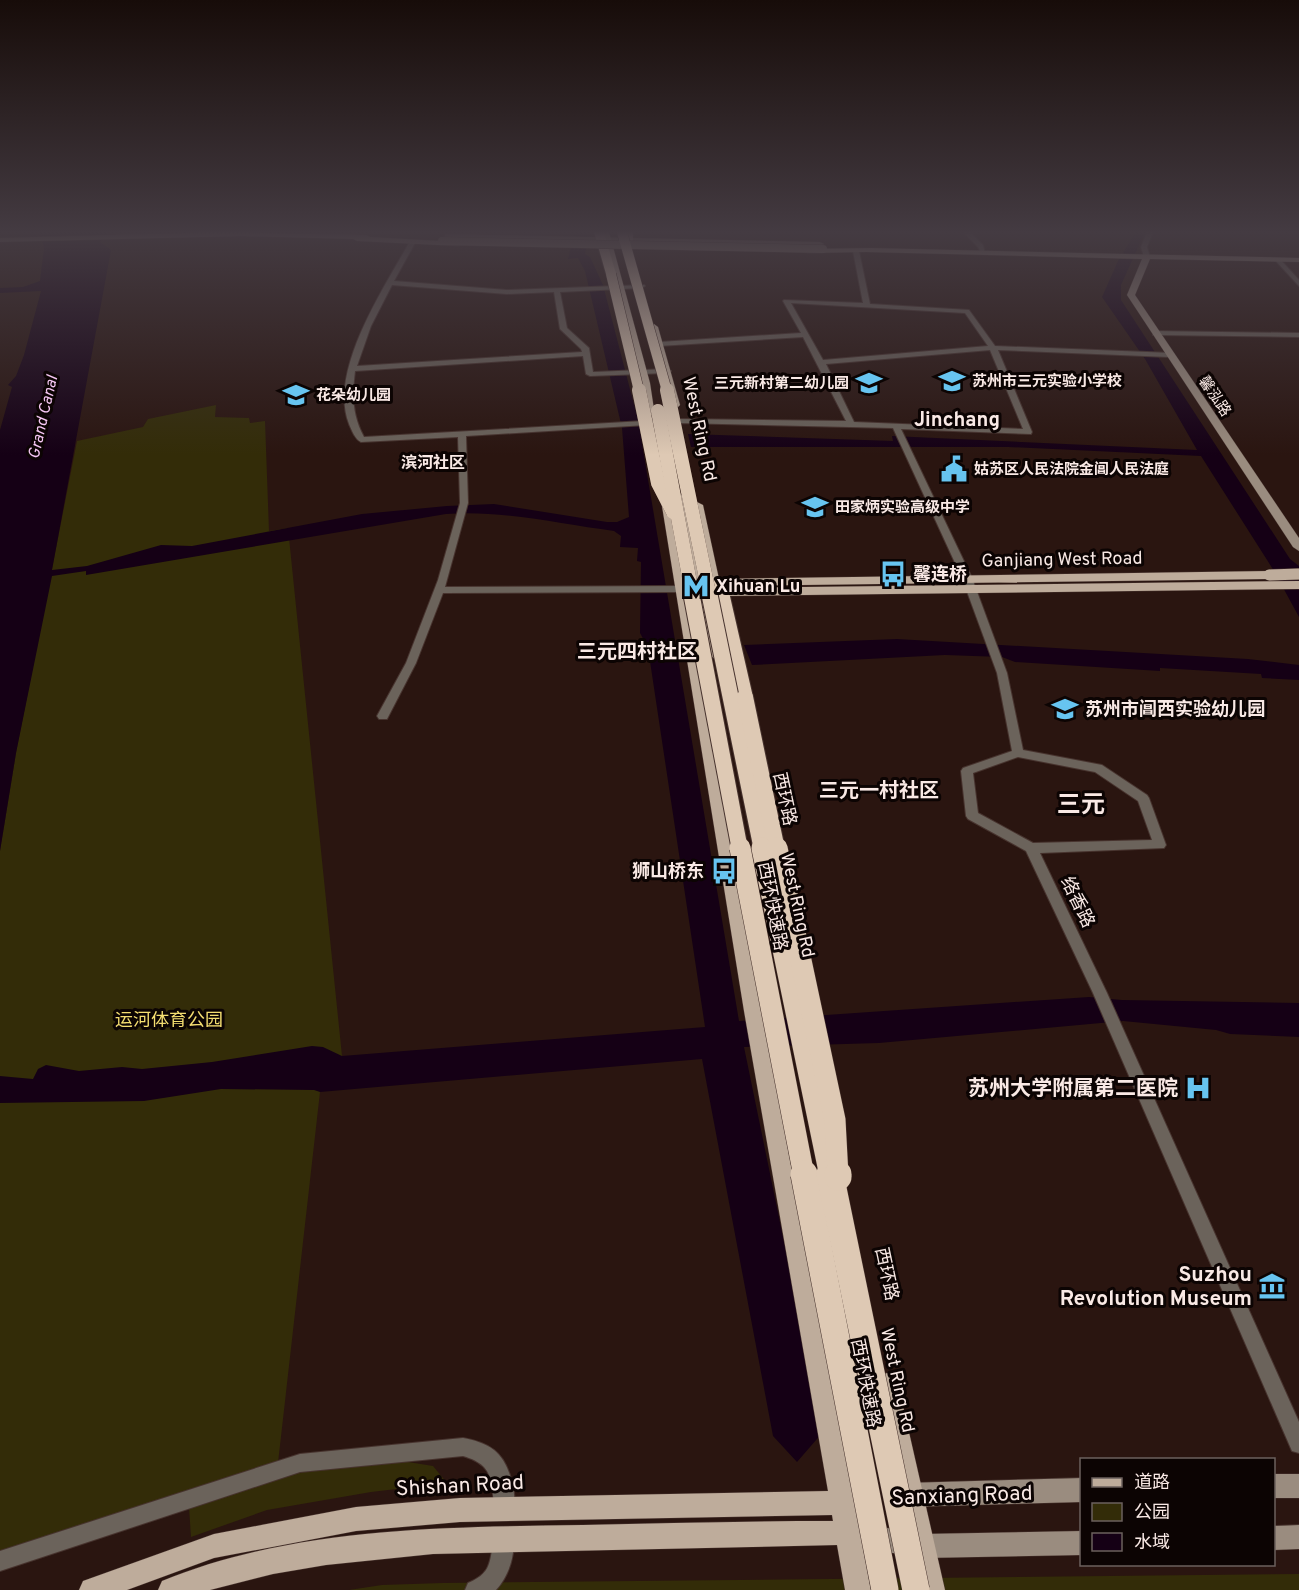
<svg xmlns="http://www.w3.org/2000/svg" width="1299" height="1590" font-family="Overpass,'Noto Sans SC',sans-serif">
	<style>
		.green { fill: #332c08 }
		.water { fill: #150015 }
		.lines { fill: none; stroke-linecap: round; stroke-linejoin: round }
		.canal { fill: #150015; fill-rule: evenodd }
		.street-casing { stroke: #47332e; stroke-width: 2 }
		.secondary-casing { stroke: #47332e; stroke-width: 1 }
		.primary-casing { stroke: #47332e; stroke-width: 1 }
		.highway-casing { stroke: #47332e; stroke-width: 2 }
		.street { fill: #6b635b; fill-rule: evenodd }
		.secondary { fill: #9a8c7f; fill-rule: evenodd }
		.primary { fill: #beac9b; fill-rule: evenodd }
		.highway { fill: #dec9b4; fill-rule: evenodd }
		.secondary-bridge-casing { stroke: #47332e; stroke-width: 9; stroke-linecap: butt }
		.primary-bridge-casing { stroke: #47332e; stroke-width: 12; stroke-linecap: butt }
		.highway-bridge-far4-casing { stroke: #47332e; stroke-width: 11; stroke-linecap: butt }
		.highway-bridge-far3-casing { stroke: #47332e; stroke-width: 14; stroke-linecap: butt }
		.highway-bridge-far2-casing { stroke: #47332e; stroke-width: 18; stroke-linecap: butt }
		.highway-bridge-far1-casing { stroke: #47332e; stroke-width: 22; stroke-linecap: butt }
		.highway-bridge-casing { stroke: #47332e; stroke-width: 28; stroke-linecap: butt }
		.secondary-bridge { stroke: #9a8c7f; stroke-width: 8 }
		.primary-bridge { stroke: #beac9b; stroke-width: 11 }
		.highway-bridge-far4 { stroke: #dec9b4; stroke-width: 10 }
		.highway-bridge-far3 { stroke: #dec9b4; stroke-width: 14 }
		.highway-bridge-far2 { stroke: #dec9b4; stroke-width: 16 }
		.highway-bridge-far1 { stroke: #dec9b4; stroke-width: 21 }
		.highway-bridge { stroke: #dec9b4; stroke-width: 27 }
		.labels { text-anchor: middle; stroke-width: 6; stroke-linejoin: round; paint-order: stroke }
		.far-poi-label { font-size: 15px; font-weight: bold; fill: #f9e9e5; stroke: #0c0403; text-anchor: start }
		.far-street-label { font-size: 15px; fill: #f9e9e5; stroke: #0c0403 }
		.far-water-label { font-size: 16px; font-style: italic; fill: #f6c7f4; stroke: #0c0403 }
		.far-neighbourhood-label { font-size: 16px; font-weight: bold; fill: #f9e9e5; stroke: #0c0403 }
		.street-label { font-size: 18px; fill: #f9e9e5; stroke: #0c0403 }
		.poi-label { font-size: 18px; font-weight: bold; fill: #f9e9e5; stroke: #0c0403; text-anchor: start }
		.park-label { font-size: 18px; fill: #f5de71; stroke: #0c0403 }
		.far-district-label { font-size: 20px; font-weight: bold; fill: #f9e9e5; stroke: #0c0403 }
		.neighbourhood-label { font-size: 20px; font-weight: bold; fill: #f9e9e5; stroke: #0c0403 }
		.near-poi-label { font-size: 21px; font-weight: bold; fill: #f9e9e5; stroke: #0c0403; text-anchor: end }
		.near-street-label { font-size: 21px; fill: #f9e9e5; stroke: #0c0403 }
		.district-label { font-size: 24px; font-weight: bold; fill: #f9e9e5; stroke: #0c0403 }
	</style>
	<rect width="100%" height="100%" fill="#2a1510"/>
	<!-- green -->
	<g class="green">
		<polygon points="216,405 215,417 249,418 250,423 265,421 269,531 288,528 342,1056 320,1092 278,1463 0,1558 0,851 16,753 77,441 143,427 148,419"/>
		<polygon points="402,1461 433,1466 447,1483 371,1492 267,1510 191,1537 189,1507 289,1474 316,1468"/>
		<polygon points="1299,1574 1299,1590 349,1590 382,1585 443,1583"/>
	</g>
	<!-- water -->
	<g class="water">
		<path d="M40,232h68l-8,10 11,8 -59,320 35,-4 74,-21 31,1 170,-32 85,-8 47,-2 113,18h10l12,-5 -7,-89 -37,-157 -7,-13 -10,1 7,-27h14l-4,22 5,3 13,28 35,135 101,601 350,-24 33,3 177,3v34l-69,-3 -14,-4 -93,-9 -244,22 -135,4 79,385 -26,30 -24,-26 -71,-377 -382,33 -6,-2 -93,-1 -77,12 -144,2v-27l33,3 5,-10 8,-4 33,6 43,-4 20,2 70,-7 100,-16 11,1 19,9 363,-29 -57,-379 -8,-15 1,-71 -4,-1 1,-13 -18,-1 1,-11 -7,-5c-55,-7 -111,-21 -168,-17l-360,61v-4l-34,5 -36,177 -16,98v-421l12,-43 -4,-2 8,-9 8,-21 17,-64 -41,2v-5l23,-1 17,-6 4,-33z"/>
		<polygon points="1136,232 1145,232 1121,285 1121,300 1290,559 1299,566 1299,617 1274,571 1201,456 1008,447 691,447 688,434 893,441 892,436 1197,450 1145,359 1102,297 1118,261"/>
		<polygon points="897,639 1248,659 1299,665 1299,680 1262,678 1261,674 1160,668 1160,671 1015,662 1002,657 945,655 752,665 744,645"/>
	</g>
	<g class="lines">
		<!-- canal -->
		<polygon class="canal" points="680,652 685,655 683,657 674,658 672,656 674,654"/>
		<!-- street casing -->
		<g class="street-casing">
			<g id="street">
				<polygon points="963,232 970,232 983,245 985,254 981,254 978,247"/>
				<polygon points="1147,232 1153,232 1147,247 1150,257 1147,259 1144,257 1141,247"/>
				<path d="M412,241l3,2 -21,38 113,9 137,-5 1,1 -3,2 -82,4 7,36 22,20 4,24 74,-3 4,2 -4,2 -77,3 -4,-2 -3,-18 -228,15c-3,25 -3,44 9,66l315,-18 167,2 -43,-84 -144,9 -4,-2 4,-2 142,-9 -18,-32 1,-1 79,3 -10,-52 3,-2 3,2 11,53 99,6 26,36 177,7 1,2 -4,2 -171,-7 34,82 -1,2 -130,-5 71,149 35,95 16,77 79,15 45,30 2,3 17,47 -2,3 -124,5 67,140 192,429v31l-7,-2 -199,-458 -67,-142 -58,-32 -2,-3 -5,-45 2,-3 49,-17 -15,-78 -35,-95 -69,-150 -214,-5 -213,13 2,67 -23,84 238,-1 5,3 -5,3 -240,1 -27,70 -29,56h-8l-2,-3 29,-53 32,-83 22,-77 -2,-66 -97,5c-6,-3 -9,-11 -12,-18 -21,-53 35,-136 60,-181zM392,285l115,9 47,-2 6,37 21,20 1,3 -225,14 14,-40zM791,303l174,10 23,33 -165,14zM990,350l33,79 -169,-7 -28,-58zM1018,757l77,15 43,29 14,39 -119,3 -55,-30 -5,-40z"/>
				<polygon points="1275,258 1279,258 1299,280 1299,286 1275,260"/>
				<polygon points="1153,331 1299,333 1299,337 1156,335 1153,335"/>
				<path d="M463,1438c11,2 22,5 31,12 16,12 25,48 18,66l-7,3 -7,-3c-11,-28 3,-49 -35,-60l-163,16 -300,99v-20l300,-97z"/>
				<path d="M504,1529l7,3c7,18 -2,44 -15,58h-31l3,-7c29,-12 19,-27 29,-51z"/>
			</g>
		</g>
		<!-- secondary casing -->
		<g class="secondary-casing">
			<g id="secondary">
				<polygon points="223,232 366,235 370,237 459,242 463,244 459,246 357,241 353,239 241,236 0,242 0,238"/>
				<polygon points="445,234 820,242 824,244 820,246 448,238 445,238"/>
				<polygon points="871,248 1299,258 1299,262 1150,259 1135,295 1299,538 1299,551 1293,547 1127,295 1142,259 866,252 807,253 803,251 807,249"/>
				<rect x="1274" y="1474" width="25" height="24"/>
				<polygon points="1082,1478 1082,1502 905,1507 896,1504 893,1495 896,1486 905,1483"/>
				<polygon points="869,1525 923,1534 1082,1531 1082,1555 923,1558 869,1549 860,1546 857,1537 860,1528"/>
				<polygon points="1299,1525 1299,1549 1274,1550 1274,1526"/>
			</g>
		</g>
		<!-- primary casing -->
		<g class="primary-casing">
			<g id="primary">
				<polygon points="601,232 609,232 650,383 655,416 646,414"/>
				<polygon points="654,324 658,327 680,405 678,407 670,405 650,327"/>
				<path d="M668,484l4,1 19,20 14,74h2l-16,-74 6,-3 6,3 16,74 550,-8 6,4 -6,4 -548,7 1,2 577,-7v8l-576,7 -6,3 -10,-4 -1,-5 -18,-3 74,424 109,579h-26l-8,-45 -404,9 -107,11 -53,9 -63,16h-52l4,-9c131,-54 282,-54 421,-56 84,-2 167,-4 250,-4l-1,-6 -372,7 -104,9 -142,27 -87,32h-48l4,-9 131,-47 142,-27 104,-9 368,-7 -84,-480 -83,-511 2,-2 4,-1 6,3 13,79h6l-12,-73 -17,-19z"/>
				<polygon points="704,601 710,605 718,650 737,663 735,666 725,666 705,652 698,605"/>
				<polygon points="887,1373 895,1376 898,1384 945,1590 919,1590 876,1384 879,1376"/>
			</g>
		</g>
		<!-- highway casing -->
		<g class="highway-casing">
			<g id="highway">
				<polygon points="594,232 604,232 616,274 614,276 606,274"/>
				<polygon points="623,232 633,232 633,249 625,247"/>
				<polygon points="714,577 719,579 729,592 753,697 751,701 739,701 737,697 715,593 707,582"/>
			</g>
		</g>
		<!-- street -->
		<use href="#street" class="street"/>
		<!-- secondary -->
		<use href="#secondary" class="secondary"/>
		<!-- primary -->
		<use href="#primary" class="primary"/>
		<!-- highway -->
		<use href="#highway" class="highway"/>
		<!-- secondary-bridge casing -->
		<g class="secondary-bridge-casing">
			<polyline id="secondary-bridge" points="442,241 823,249"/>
		</g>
		<!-- primary-bridge casing -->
		<g class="primary-bridge-casing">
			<polyline id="primary-bridge" points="1269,575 1299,574"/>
		</g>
		<!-- highway-bridge-far4 casing -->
		<g class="highway-bridge-far4-casing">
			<g id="highway-bridge-far4">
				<polyline points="622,232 667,391"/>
				<polyline points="611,274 639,391"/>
			</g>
		</g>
		<!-- highway-bridge-far3 casing -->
		<g class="highway-bridge-far3-casing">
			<g id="highway-bridge-far3">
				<polyline points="639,390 658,483 673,512"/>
				<polyline points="667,390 709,593"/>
				<polyline points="658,411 692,593"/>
			</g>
		</g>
		<!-- highway-bridge-far2 casing -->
		<g class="highway-bridge-far2-casing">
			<g id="highway-bridge-far2">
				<polyline points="691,592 740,850"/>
				<polyline points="709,592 762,850"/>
				<polyline points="745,697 777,850"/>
			</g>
		</g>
		<!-- highway-bridge-far1 casing -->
		<g class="highway-bridge-far1-casing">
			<g id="highway-bridge-far1">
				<polyline points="740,848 804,1176"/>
				<polyline points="762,848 830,1176"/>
				<polyline points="777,848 835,1120 838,1176"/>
			</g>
		</g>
		<!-- highway-bridge casing -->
		<g class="highway-bridge-casing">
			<g id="highway-bridge">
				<polyline points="804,1174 885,1590"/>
				<polyline points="830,1174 916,1590"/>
				<polyline points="838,1174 838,1177"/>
			</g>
		</g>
		<!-- secondary-bridge -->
		<use href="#secondary-bridge" class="secondary-bridge"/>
		<!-- primary-bridge -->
		<use href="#primary-bridge" class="primary-bridge"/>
		<!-- highway-bridge-far4 -->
		<use href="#highway-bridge-far4" class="highway-bridge-far4"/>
		<!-- highway-bridge-far3 -->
		<use href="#highway-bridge-far3" class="highway-bridge-far3"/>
		<!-- highway-bridge-far2 -->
		<use href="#highway-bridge-far2" class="highway-bridge-far2"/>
		<!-- highway-bridge-far1 -->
		<use href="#highway-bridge-far1" class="highway-bridge-far1"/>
		<!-- highway-bridge -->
		<use href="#highway-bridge" class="highway-bridge"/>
	</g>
	<!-- sky -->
	<linearGradient id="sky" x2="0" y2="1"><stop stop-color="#170c09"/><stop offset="0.51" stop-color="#443b42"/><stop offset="1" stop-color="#443b42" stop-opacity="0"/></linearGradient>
	<rect width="1299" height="455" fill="url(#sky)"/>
	<!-- icons -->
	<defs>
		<g id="school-bare" transform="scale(2.07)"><path d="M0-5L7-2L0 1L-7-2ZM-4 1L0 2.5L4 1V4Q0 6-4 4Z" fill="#67c4f0" stroke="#0c0403" stroke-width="2.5" paint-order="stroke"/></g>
		<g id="civic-bare" transform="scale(2.07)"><path d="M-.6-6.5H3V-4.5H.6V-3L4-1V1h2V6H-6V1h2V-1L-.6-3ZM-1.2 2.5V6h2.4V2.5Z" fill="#67c4f0" stroke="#0c0403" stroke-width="2.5" paint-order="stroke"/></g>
		<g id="bus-bare" transform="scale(2.07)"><path d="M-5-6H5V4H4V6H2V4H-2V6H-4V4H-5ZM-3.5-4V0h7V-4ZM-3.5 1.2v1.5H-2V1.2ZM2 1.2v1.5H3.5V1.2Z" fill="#67c4f0" stroke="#0c0403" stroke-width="2.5" paint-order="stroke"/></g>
		<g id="metro-bare" transform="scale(2.07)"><path d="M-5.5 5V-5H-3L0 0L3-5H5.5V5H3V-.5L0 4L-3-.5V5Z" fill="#67c4f0" stroke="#0c0403" stroke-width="2.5" paint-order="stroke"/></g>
		<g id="hospital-bare" transform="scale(2.07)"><path d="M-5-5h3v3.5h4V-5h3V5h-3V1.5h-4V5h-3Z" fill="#67c4f0" stroke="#0c0403" stroke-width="2.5" paint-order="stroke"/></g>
		<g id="museum-bare" transform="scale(2.07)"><path d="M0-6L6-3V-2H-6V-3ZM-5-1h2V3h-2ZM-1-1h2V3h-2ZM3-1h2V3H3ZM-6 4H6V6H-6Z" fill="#67c4f0" stroke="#0c0403" stroke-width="2.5" paint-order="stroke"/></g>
	</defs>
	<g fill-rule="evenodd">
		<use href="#school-bare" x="952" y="381"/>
		<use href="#school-bare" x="869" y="383"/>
		<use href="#school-bare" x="296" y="395"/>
		<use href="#civic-bare" x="954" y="469"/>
		<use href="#school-bare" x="815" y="507"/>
		<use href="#bus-bare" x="893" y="574"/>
		<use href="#metro-bare" x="696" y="586"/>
		<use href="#school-bare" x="1065" y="709"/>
		<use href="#bus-bare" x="724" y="871"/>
		<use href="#hospital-bare" x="1198" y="1088"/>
		<use href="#museum-bare" x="1272" y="1286"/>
	</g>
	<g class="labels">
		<!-- far-poi labels -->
		<g class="far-poi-label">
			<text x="972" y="386">苏州市三元实验小学校</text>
			<text x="849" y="388" text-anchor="end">三元新村第二幼儿园</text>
			<text x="316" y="400">花朵幼儿园</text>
			<text x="974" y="474">姑苏区人民法院金阊人民法庭</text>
			<text x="835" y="512">田家炳实验高级中学</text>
		</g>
		<!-- far-street labels -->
		<g class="far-street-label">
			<text transform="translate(1215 396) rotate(56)" y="5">馨泓路</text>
		</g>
		<!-- far-water labels -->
		<g class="far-water-label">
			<text transform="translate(42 417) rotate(-77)" y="6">Grand Canal</text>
		</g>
		<!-- far-neighbourhood labels -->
		<g class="far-neighbourhood-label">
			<text x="433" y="468">滨河社区</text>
		</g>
		<!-- street labels -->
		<g class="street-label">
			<text transform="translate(700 429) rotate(78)" y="6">West Ring Rd</text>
			<text transform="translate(1062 559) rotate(-1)" y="6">Ganjiang West Road</text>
			<text transform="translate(785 799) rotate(78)" y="6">西环路</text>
			<text transform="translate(1078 902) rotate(64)" y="6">络香路</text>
			<text transform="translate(798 905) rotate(78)" y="6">West Ring Rd</text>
			<text transform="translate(773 906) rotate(79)" y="6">西环快速路</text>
			<text transform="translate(887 1274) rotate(78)" y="6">西环路</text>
			<text transform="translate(898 1380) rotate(78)" y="6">West Ring Rd</text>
			<text transform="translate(866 1383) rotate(79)" y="6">西环快速路</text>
		</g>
		<!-- poi labels -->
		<g class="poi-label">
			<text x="913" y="580">馨连桥</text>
			<text x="716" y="592">Xihuan Lu</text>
			<text x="1085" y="715">苏州市阊西实验幼儿园</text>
			<text x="704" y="877" text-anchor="end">狮山桥东</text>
		</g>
		<!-- park labels -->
		<g class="park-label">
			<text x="169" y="1026">运河体育公园</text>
		</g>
		<!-- far-district labels -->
		<g class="far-district-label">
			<text x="957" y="426">Jinchang</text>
		</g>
		<!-- neighbourhood labels -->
		<g class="neighbourhood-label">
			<text x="637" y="658">三元四村社区</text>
			<text x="879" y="797">三元一村社区</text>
		</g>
		<!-- near-poi labels -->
		<g class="near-poi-label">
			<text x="1178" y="1095">苏州大学附属第二医院</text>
			<text x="1252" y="1281">Suzhou<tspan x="1252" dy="24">Revolution Museum</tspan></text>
		</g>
		<!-- near-street labels -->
		<g class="near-street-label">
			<text transform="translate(460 1485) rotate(-3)" y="7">Shishan Road</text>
			<text transform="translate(962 1495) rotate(-2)" y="7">Sanxiang Road</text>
		</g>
		<!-- district labels -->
		<g class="district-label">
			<text x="1081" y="812">三元</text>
		</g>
	</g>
	<!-- legend -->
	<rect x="1080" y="1458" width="195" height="108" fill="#0c0403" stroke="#6b605d" stroke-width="1.5"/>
	<rect x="1092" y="1478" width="30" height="9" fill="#beac9b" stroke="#6b605d" stroke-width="1.5"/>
	<text x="1134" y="1488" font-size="18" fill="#f9e9e5">道路</text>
	<rect x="1092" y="1503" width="30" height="18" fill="#332c08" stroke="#6b605d" stroke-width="1.5"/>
	<text x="1134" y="1518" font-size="18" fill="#f9e9e5">公园</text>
	<rect x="1092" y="1533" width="30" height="18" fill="#150015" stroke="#6b605d" stroke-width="1.5"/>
	<text x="1134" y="1548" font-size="18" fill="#f9e9e5">水域</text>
</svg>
